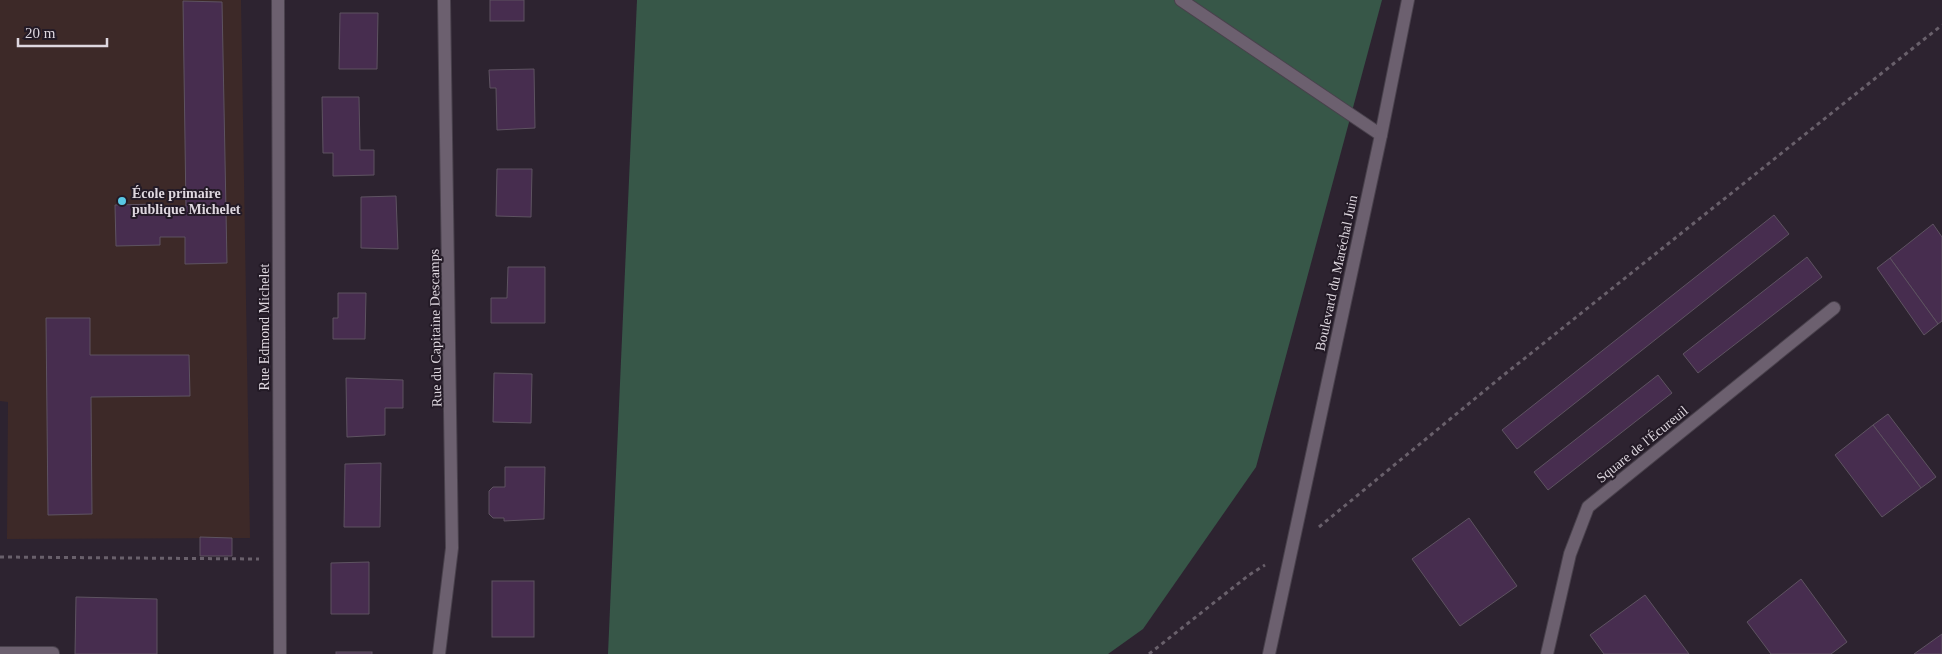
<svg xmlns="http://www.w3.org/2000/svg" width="1942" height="654" font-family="'Times New Roman',serif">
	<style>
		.education { fill: #3d2928 }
		.green { fill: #375748 }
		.building { fill: #472d4f; stroke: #5e5361 }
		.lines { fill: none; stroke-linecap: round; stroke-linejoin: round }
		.service-casing { stroke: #49414c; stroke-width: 14 }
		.minor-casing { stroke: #49414c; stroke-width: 14 }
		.path { stroke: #69606b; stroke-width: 3; stroke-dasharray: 4 4; stroke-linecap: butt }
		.service { stroke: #6c606f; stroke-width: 12 }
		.minor { stroke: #6c606f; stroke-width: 12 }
		.poi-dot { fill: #59c8e5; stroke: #231a26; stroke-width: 2 }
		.labels { text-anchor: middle; stroke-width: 4; stroke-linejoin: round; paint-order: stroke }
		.poi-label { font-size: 14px; font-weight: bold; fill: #ded7df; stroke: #231a26; text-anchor: start }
		.street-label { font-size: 14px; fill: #ded7df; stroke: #231a26 }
	</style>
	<rect width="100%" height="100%" fill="#2d2330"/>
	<!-- education -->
	<polygon class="education" points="0,0 241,0 250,538 7,539 8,402 0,401"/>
	<!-- green -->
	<polygon class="green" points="637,0 1382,0 1256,467 1143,629 1108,654 608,654"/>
	<!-- building -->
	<g class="building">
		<rect x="490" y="0" width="34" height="21"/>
		<polygon points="183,1 222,2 227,263 185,264 185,237 160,237 160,245 116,246 115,205 159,204 159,212 186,211"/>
		<polygon points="340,13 378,13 377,69 339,69"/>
		<polygon points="534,69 535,128 497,130 496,88 490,88 489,70"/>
		<polygon points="322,97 359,97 360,150 374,150 374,175 333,176 333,153 323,153"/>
		<polygon points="497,169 532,169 531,217 496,216"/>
		<polygon points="396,196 398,249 361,248 361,197"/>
		<polygon points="1774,215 1789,234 1517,449 1502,430"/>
		<polygon points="1933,224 1942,237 1942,321 1938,324 1890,258"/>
		<polygon points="1807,257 1822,277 1698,373 1683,354"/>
		<polygon points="1890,258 1938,324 1924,335 1877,268"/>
		<polygon points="508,267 545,267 545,323 491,323 491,298 507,298"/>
		<polygon points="338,293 366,293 365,339 333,339 333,318 338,318"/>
		<polygon points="46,318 90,318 90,355 189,355 190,396 91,397 92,514 48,515"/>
		<polygon points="494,373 532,374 531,423 493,422"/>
		<polygon points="1658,375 1672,393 1548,490 1534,472"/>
		<polygon points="346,378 403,380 403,408 385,408 385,435 347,437"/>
		<polygon points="1888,414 1936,477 1921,488 1873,425"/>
		<polygon points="1873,425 1921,488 1882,517 1835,455"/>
		<polygon points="381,463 380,527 344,527 345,464"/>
		<polygon points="505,467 545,467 544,519 504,521 504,518 493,518 489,514 489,491 493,487 505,487"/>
		<polygon points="1469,518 1517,586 1460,626 1412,559"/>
		<polygon points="200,537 232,538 232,556 200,556"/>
		<polygon points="369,562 369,614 331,614 331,563"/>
		<polygon points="1801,579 1847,642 1831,654 1771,654 1747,622"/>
		<rect x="492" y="581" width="42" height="56"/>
		<polygon points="1645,595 1689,654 1604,654 1590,635"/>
		<polygon points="76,597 157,599 157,654 75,654"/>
		<polygon points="1942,634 1942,654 1914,654"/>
		<rect x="336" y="652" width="36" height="2"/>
	</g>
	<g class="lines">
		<!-- service casing -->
		<g class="service-casing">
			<polyline id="service" points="0,653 53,653"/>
		</g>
		<!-- minor casing -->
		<g class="minor-casing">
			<g id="minor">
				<polyline points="278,0 280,654"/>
				<polyline points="1181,0 1381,135 1269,654"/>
				<polyline points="1381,135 1408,0"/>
				<polyline points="439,654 452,548 444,0"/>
				<polyline points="1547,654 1570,554 1588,507 1834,308"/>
			</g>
		</g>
		<!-- path -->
		<g class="path">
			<polyline points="1319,527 1500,378 1942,25"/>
			<polyline points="0,557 259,559"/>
			<polyline points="1149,654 1249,575 1265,565"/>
		</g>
		<!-- service -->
		<use href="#service" class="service"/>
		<!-- minor -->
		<use href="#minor" class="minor"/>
	</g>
	<!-- markers -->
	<circle class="poi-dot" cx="122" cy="201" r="5"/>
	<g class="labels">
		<!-- poi labels -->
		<g class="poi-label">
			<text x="132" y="198">École primaire<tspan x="132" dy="16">publique Michelet</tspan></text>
		</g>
		<!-- street labels -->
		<g class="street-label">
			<text transform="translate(1336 273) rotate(-78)" y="5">Boulevard du Maréchal Juin</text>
			<text transform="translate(264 327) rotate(-90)" y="5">Rue Edmond Michelet</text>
			<text transform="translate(435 328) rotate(-91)" y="5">Rue du Capitaine Descamps</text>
			<text transform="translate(1642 444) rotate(-39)" y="5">Square de l'Écureuil</text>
		</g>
	</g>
	<!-- scale -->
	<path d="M18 38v8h89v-8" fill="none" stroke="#ded7df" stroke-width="2.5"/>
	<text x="25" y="38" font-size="15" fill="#ded7df" stroke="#231a26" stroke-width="4" paint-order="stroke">20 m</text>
</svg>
